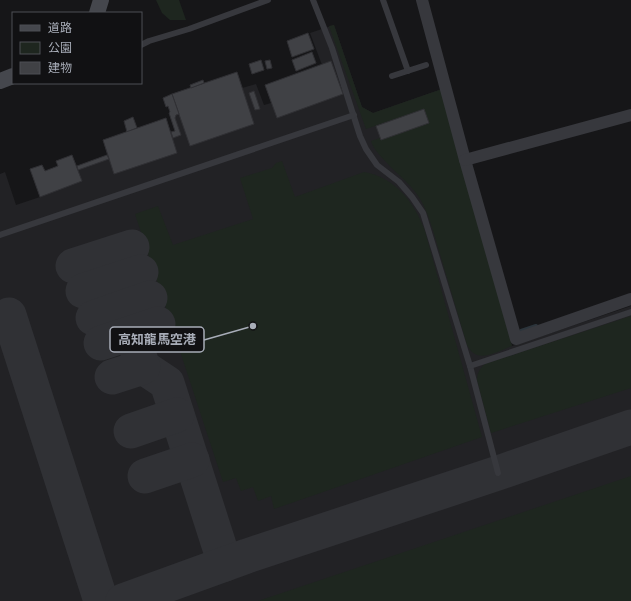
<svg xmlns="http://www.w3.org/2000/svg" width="631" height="601" font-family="Helvetica,'Noto Sans JP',sans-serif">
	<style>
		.built { fill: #222225 }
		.green { fill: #1e261f }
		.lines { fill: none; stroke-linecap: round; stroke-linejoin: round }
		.stream { stroke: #2c353c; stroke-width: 4 }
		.taxiway { stroke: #303135; stroke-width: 35 }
		.building { fill: #404145; stroke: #303034 }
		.lane { stroke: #37383d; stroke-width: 6 }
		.street { stroke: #37383d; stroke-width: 12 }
		.secondary { stroke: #45474d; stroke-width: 16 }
		.leader { fill: none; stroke: #a8adb8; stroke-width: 1.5 }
		.callout-dot { fill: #a8adb8; stroke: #111113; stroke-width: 1.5 }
		.callout { fill: #111113; stroke: #a8adb8; stroke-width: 1.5 }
		.callout-label { font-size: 13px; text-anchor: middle; font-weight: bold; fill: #a8adb8 }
	</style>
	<rect width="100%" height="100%" fill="#161618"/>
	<!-- built -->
	<polygon class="built" points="334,25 362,107 373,113 442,89 512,346 631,306 631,601 0,601 0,174 5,172 16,205 40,197 30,169 42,165 45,171 58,166 56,161 72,155 77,166 107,155 103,140 166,118 171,132 175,131 169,113 170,112 168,106 166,107 163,98 242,88 256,84 264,105 271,103 265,85 322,65 310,33"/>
	<!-- green -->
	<g class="green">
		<polygon points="156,0 179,0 186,20 170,20 162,13"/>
		<path d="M334,25l28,82 11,6 69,-24 70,257c-16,6 -35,19 -45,-1l-35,-118c-4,-11 -8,-24 -16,-34 -10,-14 -41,-37 -45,-52l9,-3 1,2 48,-17 -5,-14 -58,20 -37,-103z"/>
		<path d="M282,161l13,36 69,-25c31,5 51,31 61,59l57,206 -208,72 -3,-13 -13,5 -5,-14 -12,4 -5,-13 -13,4 -88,-268 23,-8 15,39 80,-26 -13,-41 32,-10 4,-5z"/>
		<path d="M631,316v72l-140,45 -14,-53c0,-7 3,-12 8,-16z"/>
		<polygon points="631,476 631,601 258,601"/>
	</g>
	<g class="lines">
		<!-- stream -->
		<polyline class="stream" points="521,331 536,326"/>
		<!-- taxiway -->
		<g class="taxiway">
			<polyline points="105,256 143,367 167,383 225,564"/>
			<polyline points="73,266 132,247"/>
			<polyline points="83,291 141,272"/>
			<polyline points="9,315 101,601"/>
			<polyline points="93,318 150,298"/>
			<polyline points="101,343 158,324"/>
			<polyline points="112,377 143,367"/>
			<polyline points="131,431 177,415"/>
			<polyline points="145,476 192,460"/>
			<polyline points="123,601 247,556 498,473 631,427"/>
		</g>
	</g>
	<!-- building -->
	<g class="building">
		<polygon points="308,33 314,49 292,57 287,41"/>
		<polygon points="312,52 316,63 296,71 292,60"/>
		<polygon points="261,60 264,70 252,74 249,64"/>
		<polygon points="270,60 272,68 267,69 265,61"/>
		<polygon points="331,61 343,94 277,118 265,85"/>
		<polygon points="237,72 254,124 190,146 172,94"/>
		<polygon points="203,80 204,83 191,88 190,85"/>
		<polygon points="254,91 260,109 255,110 249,93"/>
		<polygon points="172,94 179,114 176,115 175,118 181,135 173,138 171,132 175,131 169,113 170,112 168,106 166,107 163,98"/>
		<polygon points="424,109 429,123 381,140 376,126"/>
		<polygon points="133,117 137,128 127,132 124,121"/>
		<polygon points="166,118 177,153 114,174 103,140"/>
		<polygon points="72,155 82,181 40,197 30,169 42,165 45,171 58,166 56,161"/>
		<polygon points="107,155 109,159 78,170 77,166"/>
	</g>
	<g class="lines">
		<!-- lane -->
		<g class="lane">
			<polyline points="313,0 332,48 360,136 366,149 377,165 399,182 412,197 423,213 470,366 498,473"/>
			<polyline points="383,0 408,71"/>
			<polyline points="141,45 149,41 189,29 268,0"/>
			<polyline points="392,76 426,65"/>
			<polyline points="0,235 354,115"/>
			<polyline points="470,366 631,312"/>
		</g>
		<!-- street -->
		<g class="street">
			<polyline points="422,0 465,160 516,339 631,299"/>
			<polyline points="465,160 631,115"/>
		</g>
		<!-- secondary -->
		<g class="secondary">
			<polyline points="97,13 101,0"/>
			<polyline points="0,81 13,76"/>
		</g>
	</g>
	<!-- callouts -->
	<path class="leader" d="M253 326L204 340"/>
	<circle class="callout-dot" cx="253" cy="326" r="4"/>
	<rect class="callout" x="110" y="327" width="94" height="25" rx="4"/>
	<g class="callout-label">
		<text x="157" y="344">高知龍馬空港</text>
	</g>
	<!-- legend -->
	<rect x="12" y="12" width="130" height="72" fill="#111113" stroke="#4d4f55"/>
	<rect x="20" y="25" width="20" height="6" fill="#45474d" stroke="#4d4f55"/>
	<text x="48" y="32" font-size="12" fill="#a8adb8">道路</text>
	<rect x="20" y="42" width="20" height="12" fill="#1e261f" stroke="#4d4f55"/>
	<text x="48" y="52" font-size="12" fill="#a8adb8">公園</text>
	<rect x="20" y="62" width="20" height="12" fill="#404145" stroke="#4d4f55"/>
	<text x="48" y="72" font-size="12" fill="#a8adb8">建物</text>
</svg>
